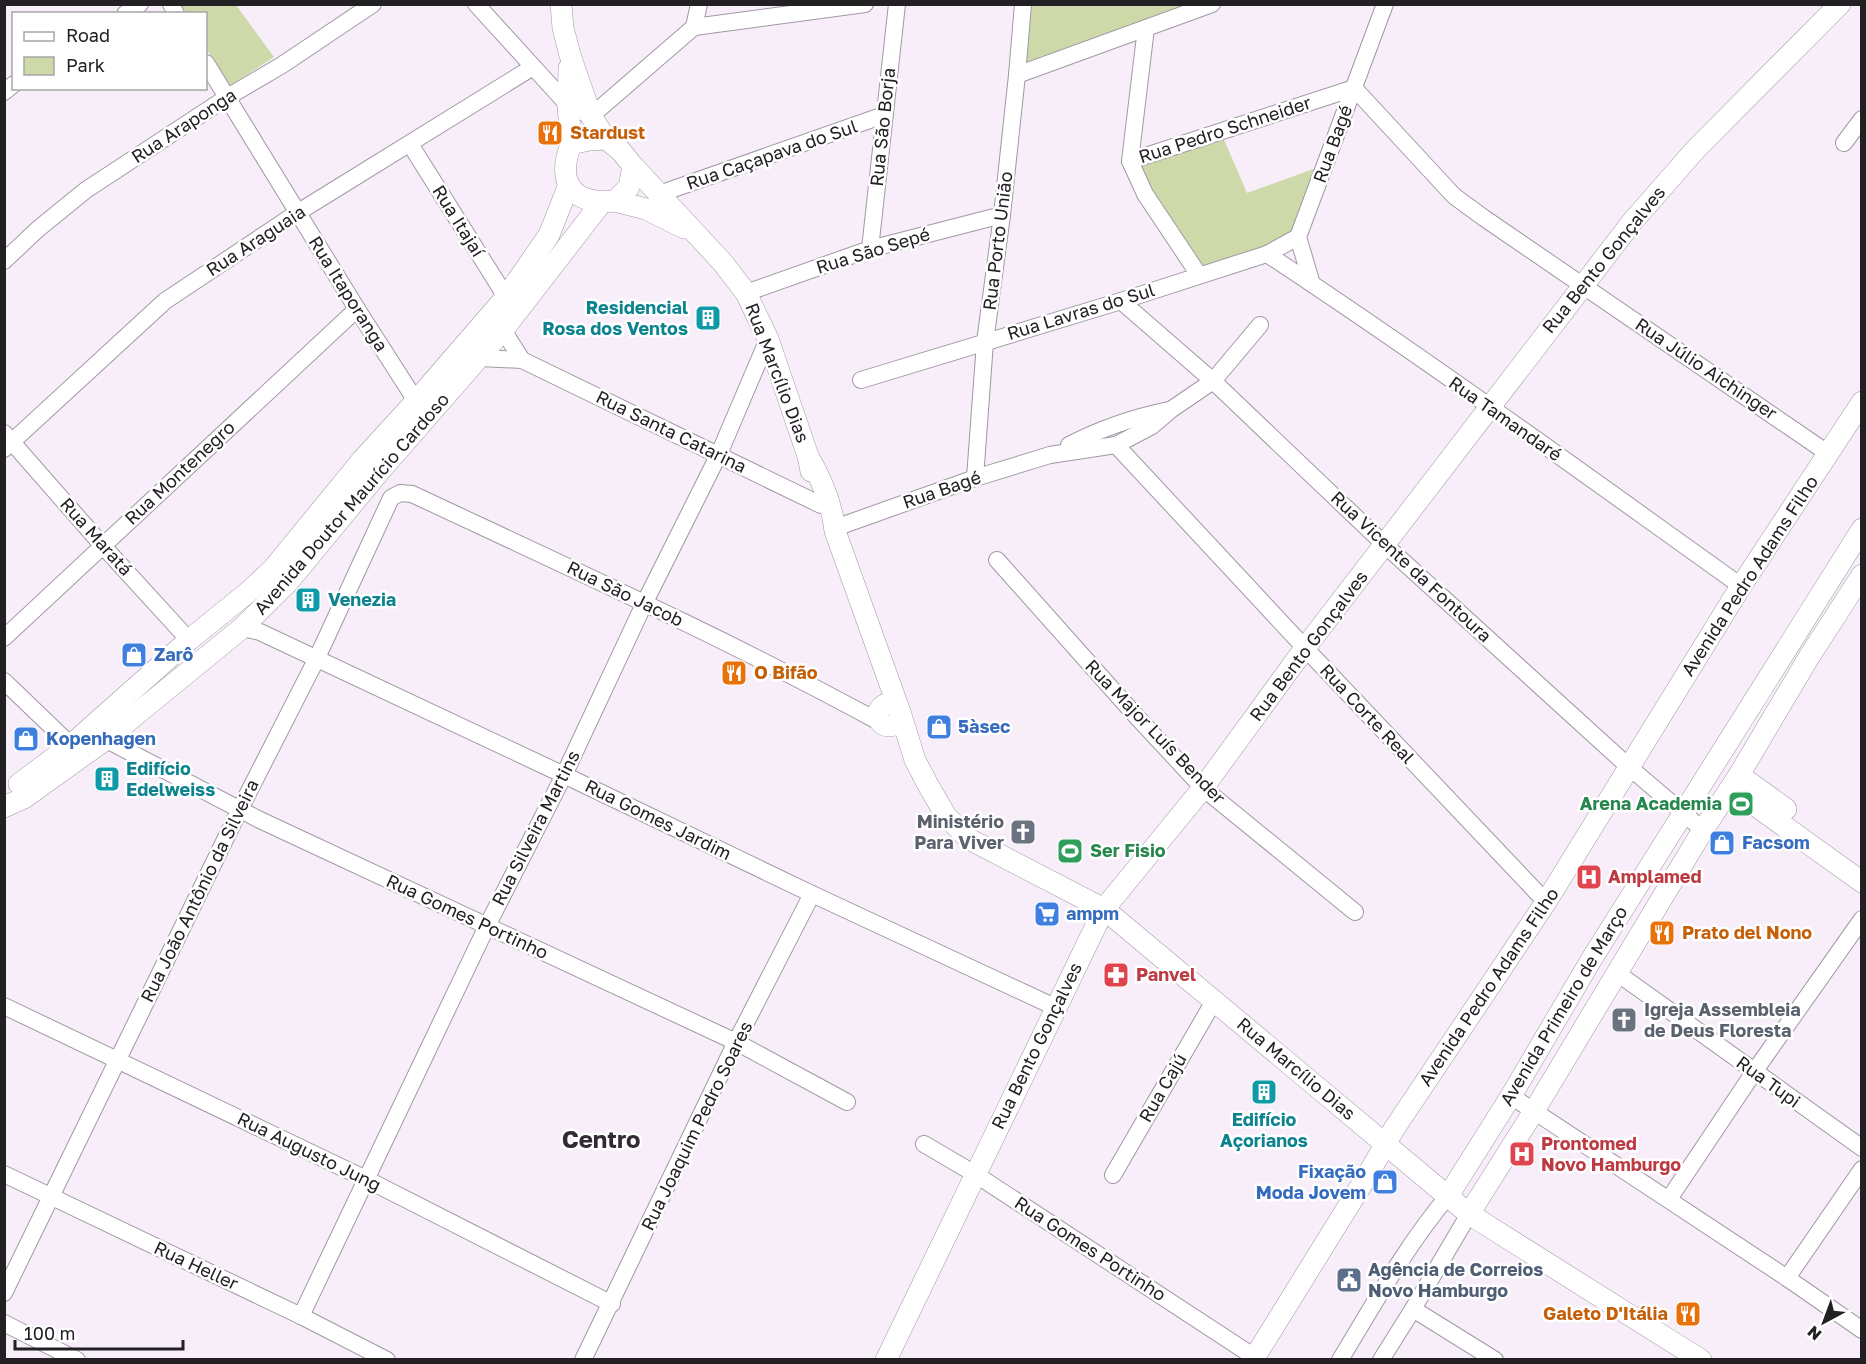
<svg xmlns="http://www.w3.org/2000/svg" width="1866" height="1364" font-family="'Golos Text',sans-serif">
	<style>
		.green { fill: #cdd9a8 }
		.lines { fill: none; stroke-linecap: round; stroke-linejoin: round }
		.minor-casing { stroke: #a098a3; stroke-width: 18 }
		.major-casing { stroke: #a098a3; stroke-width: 22 }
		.minor { stroke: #fff; stroke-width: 16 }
		.major { stroke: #fff; stroke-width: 21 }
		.labels { text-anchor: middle; stroke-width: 5; stroke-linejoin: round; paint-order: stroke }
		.street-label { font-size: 18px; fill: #232024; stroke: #fff }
		.food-label { font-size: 18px; font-weight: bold; fill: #c56008; stroke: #fff; text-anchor: start }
		.culture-label { font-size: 18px; font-weight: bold; fill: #0d838f; stroke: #fff; text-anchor: start }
		.shop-label { font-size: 18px; font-weight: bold; fill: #366cbe; stroke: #fff; text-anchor: start }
		.leisure-label { font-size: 18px; font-weight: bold; fill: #27864d; stroke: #fff; text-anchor: end }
		.worship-label { font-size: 18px; font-weight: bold; fill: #5b616d; stroke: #fff; text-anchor: end }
		.health-label { font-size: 18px; font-weight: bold; fill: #be3a42; stroke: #fff; text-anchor: start }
		.service-label { font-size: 18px; font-weight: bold; fill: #4e5e75; stroke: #fff; text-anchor: start }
		.district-label { font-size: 24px; font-weight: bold; fill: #312b34; stroke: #fff }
	</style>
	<rect width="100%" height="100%" fill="#f7eefa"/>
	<!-- green -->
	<g class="green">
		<polygon points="179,5 236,5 274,57 229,87 206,48 206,14 185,13"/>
		<polygon points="1032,5 1190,5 1025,63"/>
		<polygon points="1222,135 1247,193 1319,167 1295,234 1263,250 1201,270 1136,163"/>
	</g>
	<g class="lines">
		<!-- minor casing -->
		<g class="minor-casing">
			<g id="minor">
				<polyline points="171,4 176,14"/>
				<polyline points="476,4 568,105 591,116 694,27 699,4"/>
				<polyline points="125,14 140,4"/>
				<polyline points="694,27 865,4"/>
				<polyline points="1146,28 1130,161 1145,194 1199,275"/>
				<polyline points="206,63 357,309 416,401"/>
				<polyline points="1017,75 1212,4"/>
				<polyline points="4,92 14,84"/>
				<polyline points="1844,143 1862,119"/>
				<polyline points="410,144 506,297"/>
				<polyline points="1130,161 1354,88 1454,196 1484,218 1829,454"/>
				<polyline points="659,194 884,115"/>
				<polyline points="870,249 897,4"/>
				<path d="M1267,254c161,106 317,220 474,332"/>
				<polyline points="4,261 38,229 86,190 226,98 282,65 373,4"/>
				<polyline points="1312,284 1298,237 1385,4"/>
				<polyline points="746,293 870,249 1002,215"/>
				<polyline points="1121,301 1213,381 1385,545 1629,767 1703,830"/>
				<polyline points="503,330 522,360"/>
				<polyline points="480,358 522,360 821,505"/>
				<polyline points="861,380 1121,301 1267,254 1298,237"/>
				<polyline points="4,433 103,546 189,640"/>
				<path d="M1069,445c31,-16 66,-28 100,-35"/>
				<polyline points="1116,445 1305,648 1546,902"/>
				<polyline points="4,449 165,301 297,213 533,67"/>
				<polyline points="975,478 985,342 1002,215 1017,75 1023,4"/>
				<polyline points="835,528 975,478 1050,455 1116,445 1152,426 1172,409 1213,381 1260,325"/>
				<polyline points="997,560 1136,716 1203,788 1355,912"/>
				<polyline points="242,628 260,632 564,775 812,894 1057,1008"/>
				<polyline points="4,638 357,309"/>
				<polyline points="4,681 80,754"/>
				<polyline points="97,735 260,820 736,1042 847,1102"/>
				<polyline points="1617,973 1862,1148"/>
				<polyline points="4,1006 366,1179 612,1304"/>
				<polyline points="1511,1096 1787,1278 1862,1330"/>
				<polyline points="924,1144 975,1174 1259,1360"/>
				<polyline points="4,1174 301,1316 387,1360"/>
				<polyline points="1113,1175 1214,1001"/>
				<polyline points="1669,1199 1754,1072 1862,919"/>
				<polyline points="1787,1278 1862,1169"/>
				<path d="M4,1293l236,-484 76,-149 75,-162 9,-5 12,1c158,74 317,146 471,230"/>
				<polyline points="1413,1309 1495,1360"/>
				<polyline points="301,1316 487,926 564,775 645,602 719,454 768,339"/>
				<polyline points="4,1323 77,1360"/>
				<polyline points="583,1360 736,1042 812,894"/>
				<path d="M1340,1360c34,-56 66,-114 108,-164"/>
				<polyline points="1381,1360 1413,1309 1469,1214"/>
			</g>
		</g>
		<!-- major casing -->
		<g class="major-casing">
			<g id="major">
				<polyline points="561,4 563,28 570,55 591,116 606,139"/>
				<polyline points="569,68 568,105 571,144"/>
				<path d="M606,139l14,11 13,16 -4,21 -14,14c-42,4 -59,-17 -44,-57l18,-4z"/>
				<polyline points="633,166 723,263 746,293 768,339 808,456 811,471"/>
				<polyline points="615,201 646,209 684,228"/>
				<path d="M808,456c14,24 24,47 27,75l65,181 15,48 13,25 18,31 23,23 135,70 365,305 232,146"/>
				<circle cx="889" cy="715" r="11"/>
				<polyline points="1739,775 1786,809"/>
				<polyline points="19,784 71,745 189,640 247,593 273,569 363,459 416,401 506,297 549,235 568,187"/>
				<polyline points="1731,788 1862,882"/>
				<polyline points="4,807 24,798 105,740 242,628 289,581 379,472 503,330 602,202"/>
				<polyline points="1448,1196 1511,1096 1591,960 1862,529"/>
				<polyline points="1469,1214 1534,1111 1703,830 1739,775 1809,657 1862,575"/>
				<polyline points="886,1360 1104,909 1203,788 1305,648 1632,222 1696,149 1840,4"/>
				<polyline points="1253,1360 1367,1176 1394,1129 1546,902 1741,586 1862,402"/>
			</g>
		</g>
		<!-- minor -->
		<use href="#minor" class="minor"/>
		<!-- major -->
		<use href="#major" class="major"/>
	</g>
	<!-- icons -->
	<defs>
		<g id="restaurant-square" transform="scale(1.35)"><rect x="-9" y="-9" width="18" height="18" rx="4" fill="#e8710a" stroke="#fff"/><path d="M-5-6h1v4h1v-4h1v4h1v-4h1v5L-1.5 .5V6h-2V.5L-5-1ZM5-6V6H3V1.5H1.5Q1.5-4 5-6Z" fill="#fff"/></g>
		<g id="building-square" transform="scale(1.35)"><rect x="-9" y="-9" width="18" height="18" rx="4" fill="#0f9aa8" stroke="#fff"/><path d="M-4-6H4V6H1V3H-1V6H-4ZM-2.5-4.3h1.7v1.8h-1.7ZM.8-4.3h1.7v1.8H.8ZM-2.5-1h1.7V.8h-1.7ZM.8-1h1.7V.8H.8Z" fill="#fff"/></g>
		<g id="shop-square" transform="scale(1.35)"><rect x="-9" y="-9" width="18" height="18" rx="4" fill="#3f7fe0" stroke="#fff"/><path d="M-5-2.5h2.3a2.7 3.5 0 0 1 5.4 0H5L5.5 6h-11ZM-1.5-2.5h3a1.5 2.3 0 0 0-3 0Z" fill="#fff"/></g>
		<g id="stadium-square" transform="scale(1.35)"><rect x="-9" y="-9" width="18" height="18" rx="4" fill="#2e9e5b" stroke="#fff"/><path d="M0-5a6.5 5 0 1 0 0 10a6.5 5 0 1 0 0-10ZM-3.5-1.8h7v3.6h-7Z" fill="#fff"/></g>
		<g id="church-square" transform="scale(1.35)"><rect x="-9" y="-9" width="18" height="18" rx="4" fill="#6b7280" stroke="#fff"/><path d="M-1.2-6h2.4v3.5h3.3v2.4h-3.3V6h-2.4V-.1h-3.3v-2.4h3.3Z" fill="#fff"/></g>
		<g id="hospital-square" transform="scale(1.35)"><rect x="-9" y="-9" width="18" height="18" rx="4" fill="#e0444e" stroke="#fff"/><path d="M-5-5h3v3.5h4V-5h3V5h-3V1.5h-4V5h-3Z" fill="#fff"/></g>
		<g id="supermarket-square" transform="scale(1.35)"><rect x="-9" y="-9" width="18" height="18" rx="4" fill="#3f7fe0" stroke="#fff"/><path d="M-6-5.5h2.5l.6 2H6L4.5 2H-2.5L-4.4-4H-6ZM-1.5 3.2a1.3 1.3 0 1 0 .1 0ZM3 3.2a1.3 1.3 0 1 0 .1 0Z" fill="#fff"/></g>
		<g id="pharmacy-square" transform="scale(1.35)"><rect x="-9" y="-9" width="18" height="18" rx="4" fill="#e0444e" stroke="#fff"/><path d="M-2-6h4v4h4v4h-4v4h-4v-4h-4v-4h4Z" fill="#fff"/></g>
		<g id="civic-square" transform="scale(1.35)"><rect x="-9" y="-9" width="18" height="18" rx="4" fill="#5c6f8a" stroke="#fff"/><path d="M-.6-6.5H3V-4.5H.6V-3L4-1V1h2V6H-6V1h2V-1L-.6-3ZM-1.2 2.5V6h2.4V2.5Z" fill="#fff"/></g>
	</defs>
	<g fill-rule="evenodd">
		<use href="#restaurant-square" x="550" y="133"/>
		<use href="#building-square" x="708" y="318"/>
		<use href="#building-square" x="308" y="600"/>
		<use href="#shop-square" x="134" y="655"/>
		<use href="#restaurant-square" x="734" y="673"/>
		<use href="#shop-square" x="939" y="727"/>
		<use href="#shop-square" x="26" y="739"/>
		<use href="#building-square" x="107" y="779"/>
		<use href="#stadium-square" x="1741" y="804"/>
		<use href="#church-square" x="1023" y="832"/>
		<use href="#shop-square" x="1722" y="843"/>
		<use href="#stadium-square" x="1070" y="851"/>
		<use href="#hospital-square" x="1589" y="877"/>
		<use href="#supermarket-square" x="1047" y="914"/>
		<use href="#restaurant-square" x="1662" y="933"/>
		<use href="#pharmacy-square" x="1116" y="975"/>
		<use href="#church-square" x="1624" y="1020"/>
		<use href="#building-square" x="1264" y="1092"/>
		<use href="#hospital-square" x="1522" y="1154"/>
		<use href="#shop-square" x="1385" y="1182"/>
		<use href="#civic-square" x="1349" y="1280"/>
		<use href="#restaurant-square" x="1688" y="1314"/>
	</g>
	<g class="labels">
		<!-- street labels -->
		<g class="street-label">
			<text transform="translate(184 126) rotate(-33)" y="6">Rua Araponga</text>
			<text transform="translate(883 127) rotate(-84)" y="6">Rua São Borja</text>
			<text transform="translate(1225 130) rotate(-18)" y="6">Rua Pedro Schneider</text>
			<text transform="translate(1333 144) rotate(-70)" y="6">Rua Bagé</text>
			<text transform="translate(772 155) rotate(-19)" y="6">Rua Caçapava do Sul</text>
			<text transform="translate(458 221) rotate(58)" y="6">Rua Itajaí</text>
			<text transform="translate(256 241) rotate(-33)" y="6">Rua Araguaia</text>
			<text transform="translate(998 241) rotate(-83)" y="6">Rua Porto União</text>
			<text transform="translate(873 251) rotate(-17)" y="6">Rua São Sepé</text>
			<text transform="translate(1604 260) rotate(-51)" y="6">Rua Bento Gonçalves</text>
			<text transform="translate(348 294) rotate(58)" y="6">Rua Itaporanga</text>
			<text transform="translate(1081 312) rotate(-17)" y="6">Rua Lavras do Sul</text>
			<text transform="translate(1706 369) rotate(34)" y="6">Rua Júlio Aichinger</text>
			<text transform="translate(777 373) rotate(69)" y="6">Rua Marcílio Dias</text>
			<text transform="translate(1505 419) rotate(35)" y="6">Rua Tamandaré</text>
			<text transform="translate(671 432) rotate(26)" y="6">Rua Santa Catarina</text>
			<text transform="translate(180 473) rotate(-43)" y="6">Rua Montenegro</text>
			<text transform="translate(942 490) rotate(-19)" y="6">Rua Bagé</text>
			<text transform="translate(352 504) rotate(-49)" y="6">Avenida Doutor Maurício Cardoso</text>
			<text transform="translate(96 537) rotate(48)" y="6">Rua Maratá</text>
			<text transform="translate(1411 567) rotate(43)" y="6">Rua Vicente da Fontoura</text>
			<text transform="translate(1750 576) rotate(-57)" y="6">Avenida Pedro Adams Filho</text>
			<text transform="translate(625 594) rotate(26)" y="6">Rua São Jacob</text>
			<text transform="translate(1309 646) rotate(-53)" y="6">Rua Bento Gonçalves</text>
			<text transform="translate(1367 714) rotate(47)" y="6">Rua Corte Real</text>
			<text transform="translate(1155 732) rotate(46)" y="6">Rua Major Luís Bender</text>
			<text transform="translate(658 820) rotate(26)" y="6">Rua Gomes Jardim</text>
			<text transform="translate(536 828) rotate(-63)" y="6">Rua Silveira Martins</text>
			<text transform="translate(200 891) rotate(-64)" y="6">Rua João Antônio da Silveira</text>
			<text transform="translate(467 917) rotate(25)" y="6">Rua Gomes Portinho</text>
			<text transform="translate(1489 987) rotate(-56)" y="6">Avenida Pedro Adams Filho</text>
			<text transform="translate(1564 1006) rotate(-59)" y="6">Avenida Primeiro de Março</text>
			<text transform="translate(1037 1046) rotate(-64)" y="6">Rua Bento Gonçalves</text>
			<text transform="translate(1296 1069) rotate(40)" y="6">Rua Marcílio Dias</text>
			<text transform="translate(1768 1082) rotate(36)" y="6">Rua Tupi</text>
			<text transform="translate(1163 1088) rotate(-60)" y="6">Rua Cajú</text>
			<text transform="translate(697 1126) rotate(-64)" y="6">Rua Joaquim Pedro Soares</text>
			<text transform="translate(309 1152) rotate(26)" y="6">Rua Augusto Jung</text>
			<text transform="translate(1090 1249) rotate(33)" y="6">Rua Gomes Portinho</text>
			<text transform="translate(196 1266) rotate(25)" y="6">Rua Heller</text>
		</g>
		<!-- food labels -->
		<g class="food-label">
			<text x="570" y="139">Stardust</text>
			<text x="754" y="679">O Bifão</text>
			<text x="1682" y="939">Prato del Nono</text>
			<text x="1668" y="1320" text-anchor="end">Galeto D'Itália</text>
		</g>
		<!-- culture labels -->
		<g class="culture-label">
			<text x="688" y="314" text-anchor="end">Residencial<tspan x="688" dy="21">Rosa dos Ventos</tspan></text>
			<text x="328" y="606">Venezia</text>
			<text x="126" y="775">Edifício<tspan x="126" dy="21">Edelweiss</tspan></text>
			<text x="1264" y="1126" text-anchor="middle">Edifício<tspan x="1264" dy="21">Açorianos</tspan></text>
		</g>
		<!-- shop labels -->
		<g class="shop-label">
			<text x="154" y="661">Zarô</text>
			<text x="958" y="733">5àsec</text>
			<text x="46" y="745">Kopenhagen</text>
			<text x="1742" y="849">Facsom</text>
			<text x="1066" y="920">ampm</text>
			<text x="1366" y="1178" text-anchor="end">Fixação<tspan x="1366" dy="21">Moda Jovem</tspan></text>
		</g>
		<!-- leisure labels -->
		<g class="leisure-label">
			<text x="1722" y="810">Arena Academia</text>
			<text x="1090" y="857" text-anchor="start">Ser Fisio</text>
		</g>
		<!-- worship labels -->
		<g class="worship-label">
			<text x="1004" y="828">Ministério<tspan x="1004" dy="21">Para Viver</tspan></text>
			<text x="1644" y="1016" text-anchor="start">Igreja Assembleia<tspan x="1644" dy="21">de Deus Floresta</tspan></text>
		</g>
		<!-- health labels -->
		<g class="health-label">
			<text x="1608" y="883">Amplamed</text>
			<text x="1136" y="981">Panvel</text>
			<text x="1541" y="1150">Prontomed<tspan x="1541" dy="21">Novo Hamburgo</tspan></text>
		</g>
		<!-- service labels -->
		<g class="service-label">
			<text x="1368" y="1276">Agência de Correios<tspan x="1368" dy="21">Novo Hamburgo</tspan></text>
		</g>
		<!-- district labels -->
		<g class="district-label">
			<text x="601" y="1148">Centro</text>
		</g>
	</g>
	<!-- border -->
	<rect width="1866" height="1364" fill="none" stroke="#232024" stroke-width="12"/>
	<!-- legend -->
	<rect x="12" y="12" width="195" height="78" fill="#ffffff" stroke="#a7a6a7" stroke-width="1.5"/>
	<rect x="24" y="32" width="30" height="9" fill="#ffffff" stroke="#a7a6a7" stroke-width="1.5"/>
	<text x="66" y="42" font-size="18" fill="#232024">Road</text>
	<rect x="24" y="57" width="30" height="18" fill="#cdd9a8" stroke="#a7a6a7" stroke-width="1.5"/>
	<text x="66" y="72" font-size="18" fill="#232024">Park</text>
	<!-- north arrow -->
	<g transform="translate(1824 1322) rotate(221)" stroke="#ffffff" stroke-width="4.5" paint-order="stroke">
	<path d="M0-4.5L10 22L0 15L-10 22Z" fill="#232024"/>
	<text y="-9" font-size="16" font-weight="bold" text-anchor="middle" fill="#232024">N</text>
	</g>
	<!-- scale -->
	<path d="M15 1340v9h168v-9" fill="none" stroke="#232024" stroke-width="3"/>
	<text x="24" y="1340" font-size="18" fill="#232024" stroke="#ffffff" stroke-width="4.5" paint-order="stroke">100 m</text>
</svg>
